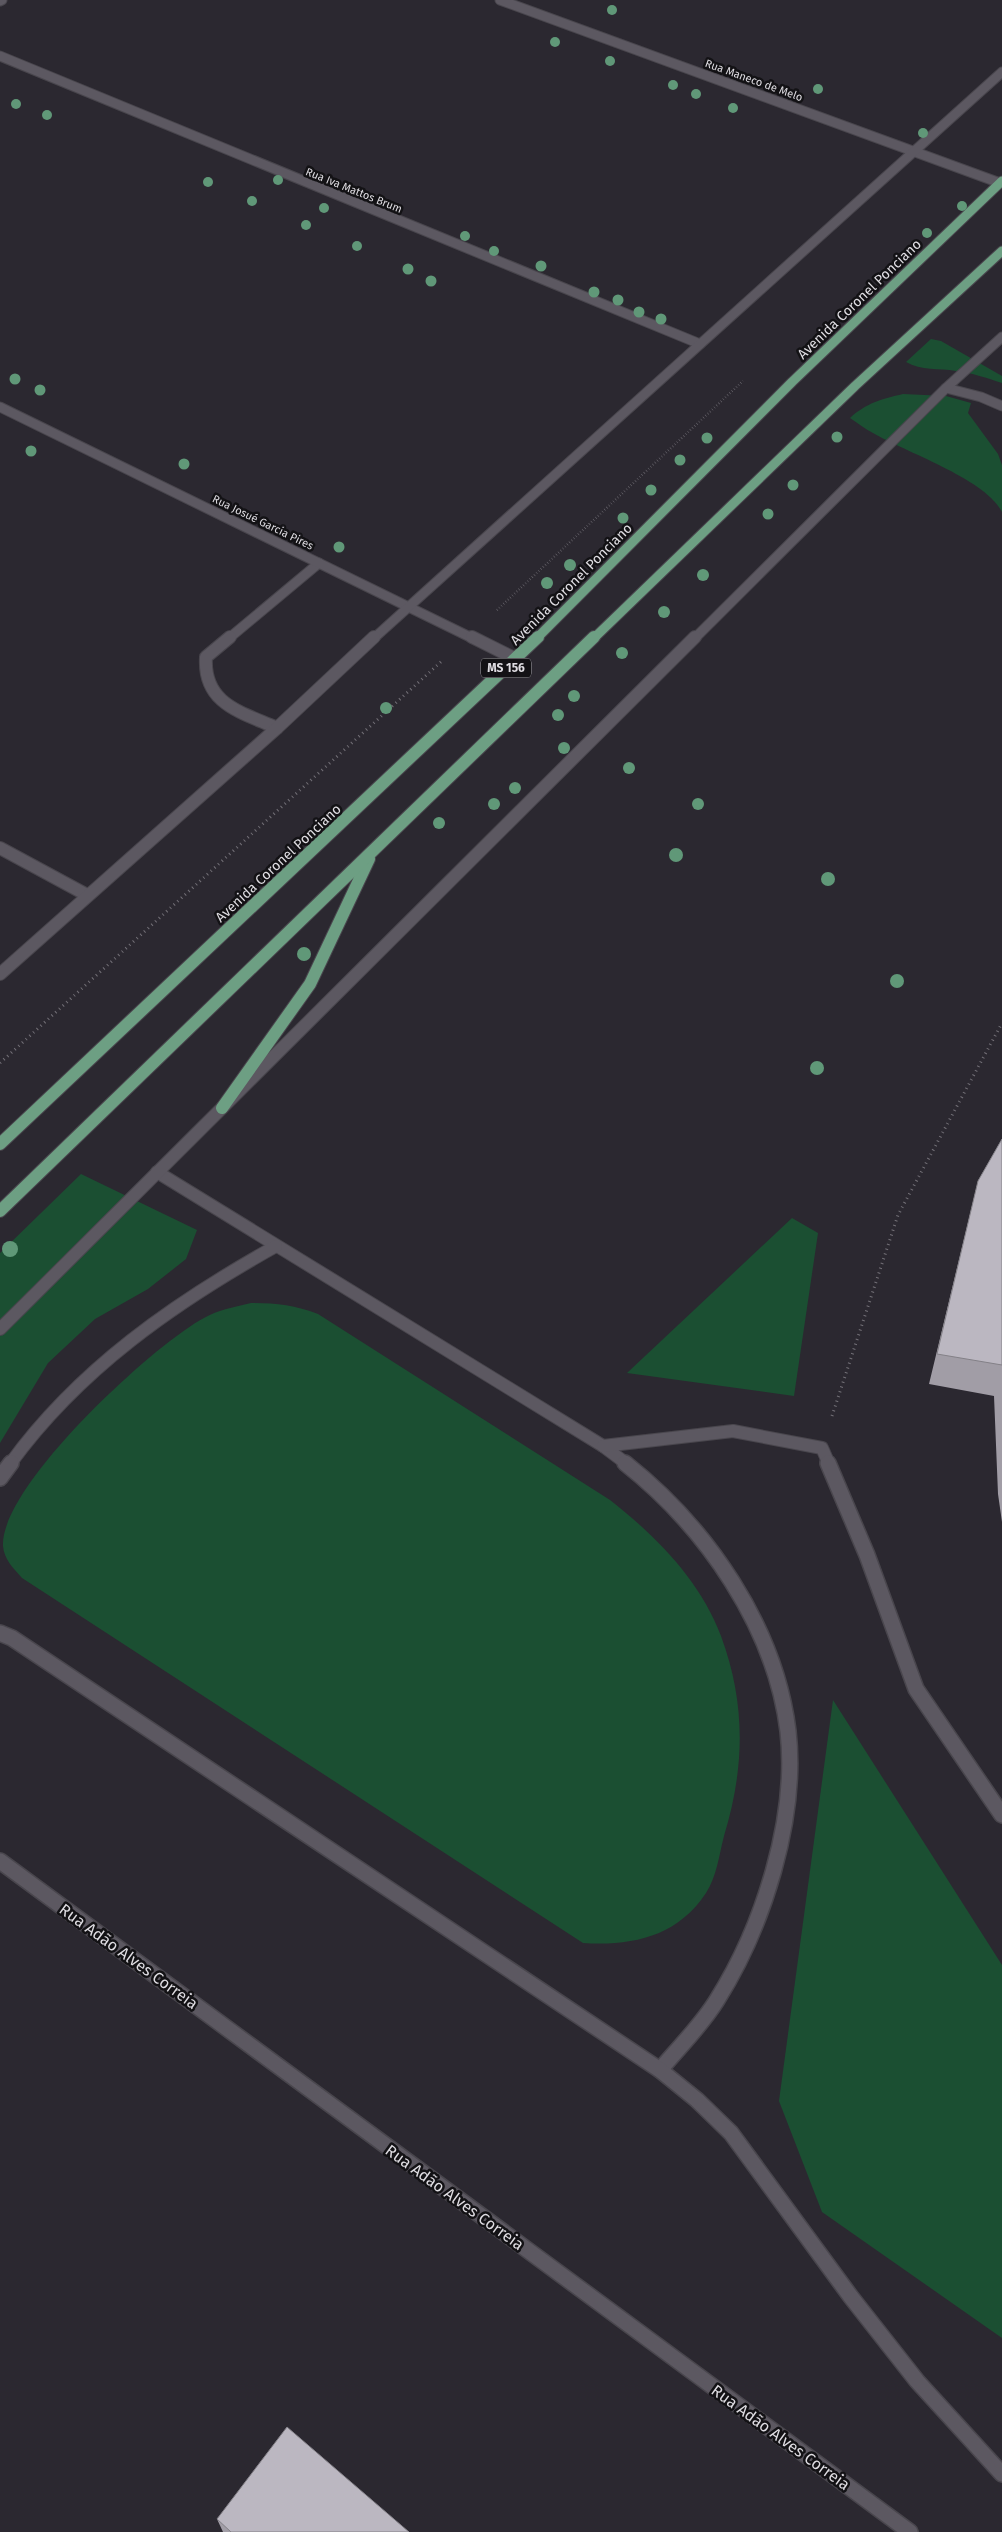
<svg xmlns="http://www.w3.org/2000/svg" width="1002" height="2532" font-family="'Fira Sans',sans-serif">
	<style>
		.green { fill: #1b4f32 }
		.lines { fill: none; stroke-linecap: round; stroke-linejoin: round }
		.lane-far2-casing { stroke: #49464d; stroke-width: 11 }
		.lane-far1-casing { stroke: #49464d; stroke-width: 14 }
		.lane-casing { stroke: #49464d; stroke-width: 18 }
		.street-far2-casing { stroke: #49464d; stroke-width: 11 }
		.street-far1-casing { stroke: #49464d; stroke-width: 14 }
		.street-casing { stroke: #49464d; stroke-width: 18 }
		.secondary-far1-casing { stroke: #49464d; stroke-width: 11 }
		.secondary-casing { stroke: #49464d; stroke-width: 14 }
		.primary-far1-casing { stroke: #49464d; stroke-width: 11 }
		.primary-casing { stroke: #49464d; stroke-width: 14 }
		.path-far1 { stroke: #737077; stroke-width: 2.5; stroke-dasharray: 0.5 2.5; stroke-linecap: butt }
		.path { stroke: #737077; stroke-width: 3; stroke-dasharray: 1 4; stroke-linecap: butt }
		.lane-far2 { stroke: #5c5861; stroke-width: 9 }
		.lane-far1 { stroke: #5c5861; stroke-width: 12 }
		.lane { stroke: #5c5861; stroke-width: 15 }
		.street-far2 { stroke: #5c5861; stroke-width: 9 }
		.street-far1 { stroke: #5c5861; stroke-width: 12 }
		.street { stroke: #5c5861; stroke-width: 15 }
		.secondary-far1 { stroke: #5c5861; stroke-width: 9 }
		.secondary { stroke: #5c5861; stroke-width: 12 }
		.primary-far1 { stroke: #6d9f83; stroke-width: 9 }
		.primary { stroke: #6d9f83; stroke-width: 12 }
		.tree { fill: #609878 }
		.wall { fill: #a19da6 }
		.building { fill: #bbb7c1; stroke: #838087 }
		.labels { text-anchor: middle; stroke-width: 5; stroke-linejoin: round; paint-order: stroke }
		.far-street-label { font-size: 11px; fill: #dfdde2; stroke: #131215 }
		.shield { fill: #131215; stroke: #a2a0a4; stroke-width: 1 }
		.shield-label { font-size: 12px; font-weight: bold; fill: #dfdde2 }
		.street-label { font-size: 14px; fill: #dfdde2; stroke: #131215 }
		.near-street-label { font-size: 16px; fill: #dfdde2; stroke: #131215 }
	</style>
	<rect width="100%" height="100%" fill="#2b2830"/>
	<!-- green -->
	<g class="green">
		<path d="M931,339l10,2 61,35v7c-15,-5 -30,-10 -46,-12 -17,-3 -35,0 -50,-9z"/>
		<path d="M903,394l43,2 25,7 -3,10 30,41 4,11v47c-16,-33 -97,-60 -129,-79 -8,-4 -15,-10 -23,-15 16,-15 32,-19 53,-24z"/>
		<polygon points="81,1174 197,1230 186,1259 148,1289 95,1319 48,1363 0,1443 0,1253"/>
		<polygon points="792,1218 818,1233 794,1396 627,1373"/>
		<path d="M251,1303c24,0 44,2 67,11l292,186c46,36 90,80 111,136 25,68 24,131 3,200 -5,19 -7,40 -18,57 -29,44 -74,53 -123,50l-561,-365c-9,-10 -18,-19 -19,-32 -3,-60 150,-201 201,-228 14,-8 30,-11 47,-15z"/>
		<polygon points="833,1700 1002,1965 1002,2338 822,2212 779,2101"/>
	</g>
	<g class="lines">
		<!-- lane-far2 casing -->
		<g class="lane-far2-casing">
			<g id="lane-far2">
				<polyline points="946,388 981,397 1002,406"/>
				<polyline points="228,639 319,563"/>
			</g>
		</g>
		<!-- lane-far1 casing -->
		<g class="lane-far1-casing">
			<g id="lane-far1">
				<path d="M230,637l-24,20c-3,47 35,55 71,71"/>
				<polyline points="157,1172 603,1446 627,1464"/>
				<polyline points="603,1446 733,1431 822,1448 829,1464"/>
				<path d="M10,1464c69,-95 164,-161 266,-218"/>
			</g>
		</g>
		<!-- lane casing -->
		<g class="lane-casing">
			<g id="lane">
				<path d="M625,1463c81,64 150,163 163,268 10,87 -25,196 -71,269 -16,26 -38,47 -57,70"/>
				<polyline points="828,1463 867,1555 916,1689 1002,1815"/>
				<polyline points="0,1478 11,1463"/>
				<polyline points="0,1633 12,1638 660,2070 697,2100 731,2133 851,2297 917,2381 1002,2474"/>
			</g>
		</g>
		<!-- street-far2 casing -->
		<g class="street-far2-casing">
			<g id="street-far2">
				<polyline points="500,0 1000,183"/>
				<polyline points="0,1 2,0"/>
				<polyline points="0,56 700,344"/>
			</g>
		</g>
		<!-- street-far1 casing -->
		<g class="street-far1-casing">
			<polyline id="street-far1" points="0,848 87,895"/>
		</g>
		<!-- street casing -->
		<g class="street-casing">
			<polyline id="street" points="0,1861 910,2532"/>
		</g>
		<!-- secondary-far1 casing -->
		<g class="secondary-far1-casing">
			<g id="secondary-far1">
				<polyline points="0,407 474,639"/>
				<polyline points="373,639 1002,72"/>
				<polyline points="694,639 946,388 1002,337"/>
			</g>
		</g>
		<!-- secondary casing -->
		<g class="secondary-casing">
			<g id="secondary">
				<polyline points="472,637 516,659"/>
				<polyline points="0,974 277,728 374,637"/>
				<polyline points="0,1329 695,637"/>
			</g>
		</g>
		<!-- primary-far1 casing -->
		<g class="primary-far1-casing">
			<g id="primary-far1">
				<polyline points="536,639 792,382 1002,181"/>
				<polyline points="593,639 855,386 1002,251"/>
			</g>
		</g>
		<!-- primary casing -->
		<g class="primary-casing">
			<g id="primary">
				<polyline points="222,1108 310,984 369,859"/>
				<polyline points="0,1144 538,637"/>
				<polyline points="0,1211 594,637"/>
			</g>
		</g>
		<!-- path-far1 -->
		<polyline class="path-far1" points="497,610 743,381"/>
		<!-- path -->
		<g class="path">
			<polyline points="0,1063 443,660"/>
			<polyline points="832,1416 898,1215 1002,1023"/>
		</g>
		<!-- lane-far2 -->
		<use href="#lane-far2" class="lane-far2"/>
		<!-- lane-far1 -->
		<use href="#lane-far1" class="lane-far1"/>
		<!-- lane -->
		<use href="#lane" class="lane"/>
		<!-- street-far2 -->
		<use href="#street-far2" class="street-far2"/>
		<!-- street-far1 -->
		<use href="#street-far1" class="street-far1"/>
		<!-- street -->
		<use href="#street" class="street"/>
		<!-- secondary-far1 -->
		<use href="#secondary-far1" class="secondary-far1"/>
		<!-- secondary -->
		<use href="#secondary" class="secondary"/>
		<!-- primary-far1 -->
		<use href="#primary-far1" class="primary-far1"/>
		<!-- primary -->
		<use href="#primary" class="primary"/>
	</g>
	<!-- trees -->
	<g class="tree">
		<circle cx="612" cy="10" r="5"/>
		<circle cx="555" cy="42" r="5"/>
		<circle cx="610" cy="61" r="5"/>
		<circle cx="673" cy="85" r="5"/>
		<circle cx="818" cy="89" r="5"/>
		<circle cx="696" cy="94" r="5"/>
		<circle cx="16" cy="104" r="5"/>
		<circle cx="733" cy="108" r="5"/>
		<circle cx="47" cy="115" r="5"/>
		<circle cx="923" cy="133" r="5"/>
		<circle cx="278" cy="180" r="5"/>
		<circle cx="208" cy="182" r="5"/>
		<circle cx="252" cy="201" r="5"/>
		<circle cx="962" cy="206" r="5"/>
		<circle cx="324" cy="208" r="5"/>
		<circle cx="306" cy="225" r="5"/>
		<circle cx="927" cy="233" r="5"/>
		<circle cx="465" cy="236" r="5"/>
		<circle cx="357" cy="246" r="5"/>
		<circle cx="494" cy="251" r="5"/>
		<circle cx="541" cy="266" r="5.5"/>
		<circle cx="408" cy="269" r="5.5"/>
		<circle cx="431" cy="281" r="5.5"/>
		<circle cx="594" cy="292" r="5.5"/>
		<circle cx="618" cy="300" r="5.5"/>
		<circle cx="639" cy="312" r="5.5"/>
		<circle cx="661" cy="319" r="5.5"/>
		<circle cx="15" cy="379" r="5.5"/>
		<circle cx="40" cy="390" r="5.5"/>
		<circle cx="837" cy="437" r="5.5"/>
		<circle cx="707" cy="438" r="5.5"/>
		<circle cx="31" cy="451" r="5.5"/>
		<circle cx="680" cy="460" r="5.5"/>
		<circle cx="184" cy="464" r="5.5"/>
		<circle cx="793" cy="485" r="5.5"/>
		<circle cx="651" cy="490" r="5.5"/>
		<circle cx="768" cy="514" r="5.5"/>
		<circle cx="623" cy="518" r="5.5"/>
		<circle cx="339" cy="547" r="5.5"/>
		<circle cx="570" cy="565" r="6"/>
		<circle cx="703" cy="575" r="6"/>
		<circle cx="547" cy="583" r="6"/>
		<circle cx="664" cy="612" r="6"/>
		<circle cx="622" cy="653" r="6"/>
		<circle cx="574" cy="696" r="6"/>
		<circle cx="386" cy="708" r="6"/>
		<circle cx="558" cy="715" r="6"/>
		<circle cx="564" cy="748" r="6"/>
		<circle cx="629" cy="768" r="6"/>
		<circle cx="515" cy="788" r="6"/>
		<circle cx="494" cy="804" r="6"/>
		<circle cx="698" cy="804" r="6"/>
		<circle cx="439" cy="823" r="6"/>
		<circle cx="676" cy="855" r="7"/>
		<circle cx="828" cy="879" r="7"/>
		<circle cx="304" cy="954" r="7"/>
		<circle cx="897" cy="981" r="7"/>
		<circle cx="817" cy="1068" r="7"/>
		<circle cx="10" cy="1249" r="8"/>
	</g>
	<!-- wall -->
	<g class="wall">
		<polygon points="1002,1139 1002,1522 998,1494 994,1396 929,1384 978,1181"/>
		<polygon points="217,2519 409,2532 223,2532"/>
	</g>
	<!-- building -->
	<g class="building">
		<polygon points="1002,1139 1002,1365 937,1354 978,1181"/>
		<polygon points="287,2427 409,2532 231,2532 217,2519"/>
	</g>
	<g class="labels">
		<!-- far-street labels -->
		<g class="far-street-label">
			<text transform="translate(754 80) rotate(20)" y="4">Rua Maneco de Melo</text>
			<text transform="translate(354 190) rotate(22)" y="4">Rua Iva Mattos Brum</text>
			<text transform="translate(263 522) rotate(26)" y="4">Rua Josué Garcia Pires</text>
		</g>
		<!-- shield labels -->
		<rect class="shield" x="481" y="658.5" width="50" height="19" rx="4"/>
		<g class="shield-label">
			<text x="506" y="672">MS 156</text>
		</g>
		<!-- street labels -->
		<g class="street-label">
			<text transform="translate(859 299) rotate(-44)" y="5">Avenida Coronel Ponciano</text>
			<text transform="translate(571 584) rotate(-45)" y="5">Avenida Coronel Ponciano</text>
			<text transform="translate(278 863) rotate(-43)" y="5">Avenida Coronel Ponciano</text>
		</g>
		<!-- near-street labels -->
		<g class="near-street-label">
			<text transform="translate(129 1956) rotate(36)" y="6">Rua Adão Alves Correia</text>
			<text transform="translate(455 2197) rotate(36)" y="6">Rua Adão Alves Correia</text>
			<text transform="translate(781 2437) rotate(36)" y="6">Rua Adão Alves Correia</text>
		</g>
	</g>
</svg>
